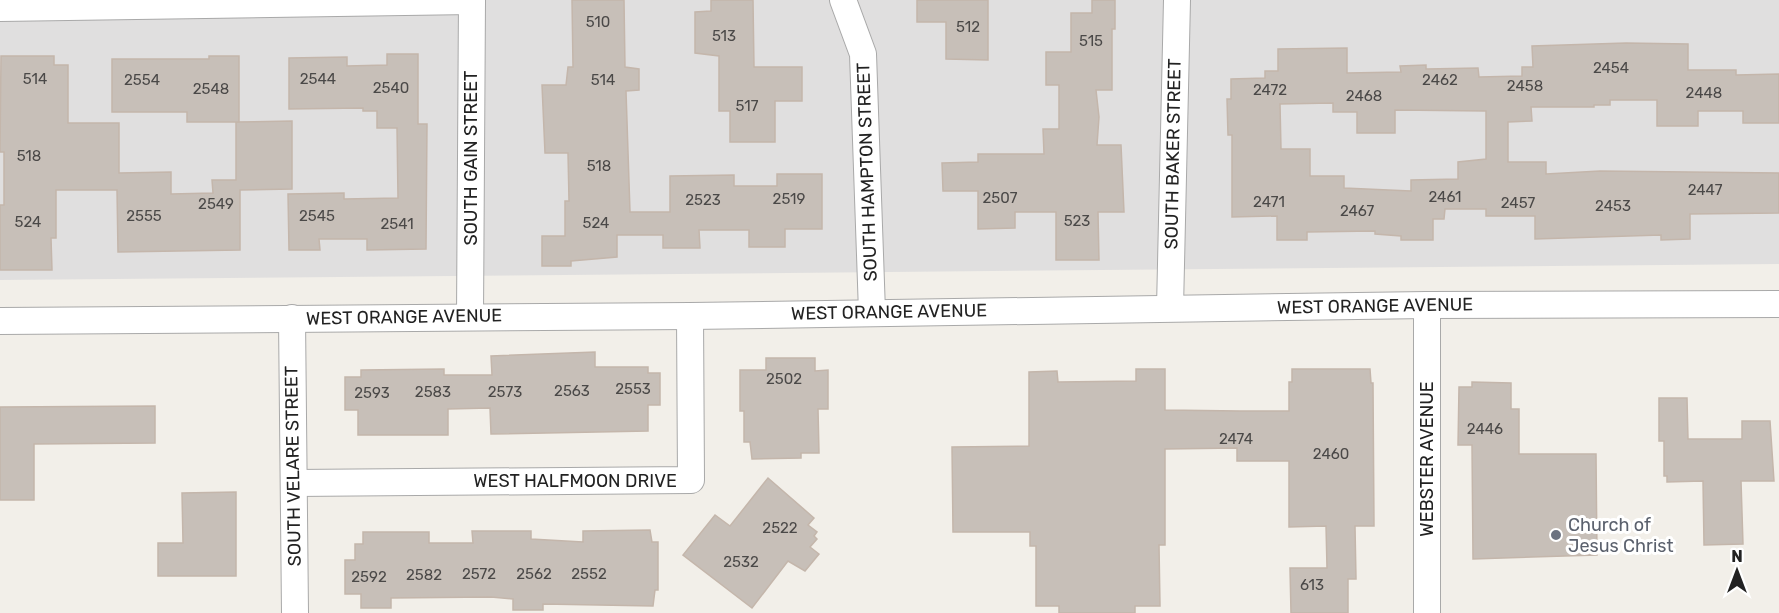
<svg xmlns="http://www.w3.org/2000/svg" width="1779" height="613" font-family="Rubik,sans-serif">
	<style>
		.residential { fill: #e0dfdf }
		.building { fill: #c7bfb8; stroke: #c4b6ab; stroke-width: 1.5; fill-rule: evenodd }
		.lines { fill: none; stroke-linecap: round; stroke-linejoin: round }
		.minor-casing { stroke: #a9a9a9; stroke-width: 28 }
		.minor { stroke: #fff; stroke-width: 26 }
		.worship-dot { fill: #6b7280; stroke: #fff; stroke-width: 2 }
		.labels { text-anchor: middle; stroke-width: 6; stroke-linejoin: round; paint-order: stroke }
		.number-label { font-size: 15px; fill: #4b4948 }
		.street-label { font-size: 18px; fill: #222; stroke: #fff }
		.worship-label { font-size: 18px; fill: #5b616d; stroke: #fff; text-anchor: start }
	</style>
	<rect width="100%" height="100%" fill="#f2efe9"/>
	<!-- residential -->
	<polygon class="residential" points="0,0 1779,0 1779,264 0,280"/>
	<!-- building -->
	<g class="building">
		<polygon points="572,0 624,0 625,67 639,69 639,90 626,91 630,212 670,212 670,176 734,175 734,186 777,186 777,174 822,174 822,229 785,229 785,247 749,247 749,230 699,230 700,248 663,248 663,235 617,235 617,257 571,261 571,266 542,266 542,236 565,236 565,201 569,201 568,153 545,153 542,85 566,85 568,67 573,67"/>
		<polygon points="711,0 753,0 754,67 802,67 802,101 775,101 775,142 730,142 730,111 719,111 719,56 695,53 695,12 711,11"/>
		<polygon points="917,0 988,0 988,60 946,59 946,22 917,22"/>
		<polygon points="1092,0 1115,0 1115,29 1112,29 1112,90 1096,90 1099,117 1097,145 1121,145 1124,212 1098,212 1099,260 1056,260 1056,212 1015,212 1015,228 978,229 978,191 943,191 942,163 978,162 978,154 1044,154 1043,129 1059,129 1059,85 1046,85 1046,52 1071,52 1071,13 1092,13"/>
		<path d="M1626,43l62,1v26h48v5l43,-1v49h-36v-12h-45v15h-41v-26h-47v5h-16v2h-63l1,14 -24,1v40h38v12l54,-3 179,2v40l-89,1v25l-29,1v-5l-126,4v-23h-49v-7h-41l-1,10h-11v21h-32v-4l-26,-2v-3l-68,1v8h-30v-24l-45,1v-82h-4l-1,-36h4v-20l34,-1v-7h13v-22l69,-1v25l54,-1 -1,-6 26,-1v4l52,-1 1,9 43,-1v-9h11l-1,-21zM1333,103v9h24v21h38v-23l91,1v48l-28,3v17l-47,1v11l-67,-3v-12h-34v-27h-29l-1,-45z"/>
		<polygon points="387,54 418,54 418,124 427,124 426,249 367,250 367,239 319,239 320,250 289,250 288,194 344,193 344,199 398,198 397,128 377,128 377,111 363,111 363,108 289,109 289,58 347,57 347,66 387,65"/>
		<polygon points="1,56 54,56 54,65 68,65 68,123 119,123 119,173 171,172 171,194 213,193 212,180 236,180 236,122 292,121 292,189 240,190 240,250 118,252 117,190 56,190 56,238 51,238 52,270 0,270 0,205 4,205 4,152 0,152"/>
		<polygon points="209,56 239,56 239,122 187,122 187,112 112,112 112,59 209,59"/>
		<polygon points="595,352 595,367 648,367 648,373 660,373 660,405 648,405 648,431 491,434 490,408 448,409 448,435 358,435 358,410 345,410 345,377 361,377 361,370 444,369 444,375 492,375 491,356"/>
		<polygon points="766,358 815,358 815,371 828,370 828,409 818,409 819,453 801,453 801,458 752,459 750,442 744,442 744,411 740,411 740,370 766,370"/>
		<polygon points="1136,369 1165,369 1165,410 1240,411 1289,411 1289,382 1292,382 1292,369 1370,369 1371,383 1373,383 1374,526 1355,526 1356,579 1348,579 1348,613 1291,613 1290,568 1327,568 1326,526 1289,527 1289,461 1237,461 1237,448 1165,449 1165,545 1159,545 1160,606 1135,606 1135,613 1059,613 1059,606 1036,606 1036,546 1030,546 1030,532 953,532 952,447 1029,446 1029,372 1057,371 1058,382 1136,381"/>
		<polygon points="1472,382 1511,383 1511,409 1519,409 1519,454 1596,454 1597,555 1473,559 1472,445 1458,445 1459,387 1472,387"/>
		<polygon points="1659,398 1687,398 1688,439 1742,439 1742,421 1770,421 1774,481 1741,481 1743,544 1704,545 1703,481 1667,482 1667,476 1664,476 1664,441 1659,441"/>
		<polygon points="155,406 155,443 34,444 34,500 0,500 0,407"/>
		<polygon points="768,478 814,518 808,525 817,532 814,536 817,539 810,547 819,554 805,571 788,561 752,608 683,555 715,515 730,526"/>
		<polygon points="236,492 236,576 158,576 158,543 183,543 182,493"/>
		<polygon points="650,530 652,542 658,542 658,590 655,590 653,606 543,604 543,610 513,610 513,599 491,597 391,598 391,608 361,608 361,594 345,594 345,560 355,560 355,544 363,544 363,532 429,532 429,543 473,543 472,531 531,531 531,539 583,542 583,531"/>
	</g>
	<g class="lines">
		<!-- minor casing -->
		<g class="minor-casing">
			<g id="minor">
				<polyline points="843,0 863,54 872,312"/>
				<polyline points="0,8 472,1"/>
				<polyline points="1170,308 1177,0"/>
				<polyline points="470,316 472,0"/>
				<polyline points="292,318 295,613"/>
				<polyline points="0,321 690,316 1427,305 1779,304"/>
				<polyline points="294,483 691,480 690,316"/>
				<polyline points="1427,613 1427,305"/>
			</g>
		</g>
		<!-- minor -->
		<use href="#minor" class="minor"/>
	</g>
	<!-- markers -->
	<circle class="worship-dot" cx="1556" cy="535" r="6"/>
	<g class="labels">
		<!-- number labels -->
		<g class="number-label">
			<text x="598" y="27">510</text>
			<text x="968" y="32">512</text>
			<text x="724" y="41">513</text>
			<text x="1091" y="46">515</text>
			<text x="1611" y="73">2454</text>
			<text x="35" y="84">514</text>
			<text x="318" y="84">2544</text>
			<text x="142" y="85">2554</text>
			<text x="603" y="85">514</text>
			<text x="1440" y="85">2462</text>
			<text x="1525" y="91">2458</text>
			<text x="391" y="93">2540</text>
			<text x="211" y="94">2548</text>
			<text x="1270" y="95">2472</text>
			<text x="1704" y="98">2448</text>
			<text x="1364" y="101">2468</text>
			<text x="747" y="111">517</text>
			<text x="29" y="161">518</text>
			<text x="599" y="171">518</text>
			<text x="1705" y="195">2447</text>
			<text x="1445" y="202">2461</text>
			<text x="1000" y="203">2507</text>
			<text x="789" y="204">2519</text>
			<text x="703" y="205">2523</text>
			<text x="1269" y="207">2471</text>
			<text x="1518" y="208">2457</text>
			<text x="216" y="209">2549</text>
			<text x="1613" y="211">2453</text>
			<text x="1357" y="216">2467</text>
			<text x="144" y="221">2555</text>
			<text x="317" y="221">2545</text>
			<text x="1077" y="226">523</text>
			<text x="28" y="227">524</text>
			<text x="596" y="228">524</text>
			<text x="397" y="229">2541</text>
			<text x="784" y="384">2502</text>
			<text x="633" y="394">2553</text>
			<text x="572" y="396">2563</text>
			<text x="433" y="397">2583</text>
			<text x="505" y="397">2573</text>
			<text x="372" y="398">2593</text>
			<text x="1485" y="434">2446</text>
			<text x="1236" y="444">2474</text>
			<text x="1331" y="459">2460</text>
			<text x="780" y="533">2522</text>
			<text x="741" y="567">2532</text>
			<text x="479" y="579">2572</text>
			<text x="534" y="579">2562</text>
			<text x="589" y="579">2552</text>
			<text x="424" y="580">2582</text>
			<text x="369" y="582">2592</text>
			<text x="1312" y="590">613</text>
		</g>
		<!-- street labels -->
		<g class="street-label">
			<text transform="translate(1173 154) rotate(-89)" y="6">SOUTH BAKER STREET</text>
			<text transform="translate(471 158) rotate(-90)" y="6">SOUTH GAIN STREET</text>
			<text transform="translate(867 172) rotate(-92)" y="6">SOUTH HAMPTON STREET</text>
			<text transform="translate(1375 306) rotate(-1)" y="6">WEST ORANGE AVENUE</text>
			<text transform="translate(889 312) rotate(-1)" y="6">WEST ORANGE AVENUE</text>
			<text transform="translate(404 317) rotate(-1)" y="6">WEST ORANGE AVENUE</text>
			<text transform="translate(1427 459) rotate(-90)" y="6">WEBSTER AVENUE</text>
			<text transform="translate(293 466) rotate(-91)" y="6">SOUTH VELARE STREET</text>
			<text x="575" y="487">WEST HALFMOON DRIVE</text>
		</g>
		<!-- worship labels -->
		<g class="worship-label">
			<text x="1568" y="531">Church of<tspan x="1568" dy="21">Jesus Christ</tspan></text>
		</g>
	</g>
	<!-- north arrow -->
	<g transform="translate(1737 571)" stroke="#ffffff" stroke-width="4.5" paint-order="stroke">
	<path d="M0-4.5L10 22L0 15L-10 22Z" fill="#222222"/>
	<text y="-9" font-size="16" font-weight="bold" text-anchor="middle" fill="#222222">N</text>
	</g>
</svg>
